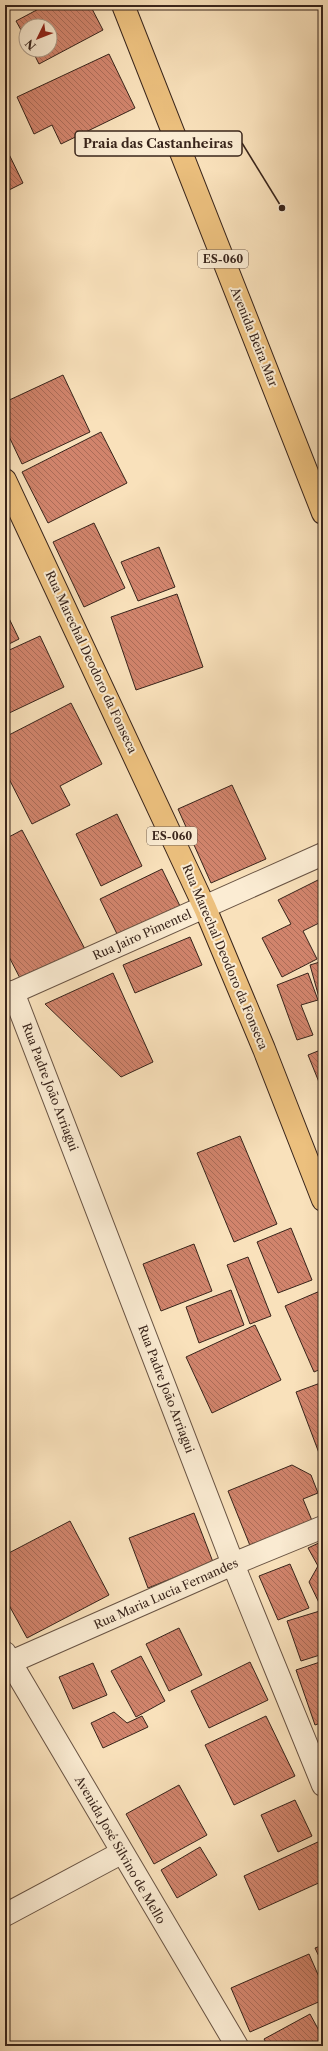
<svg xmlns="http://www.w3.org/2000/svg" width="328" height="2051" font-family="'Libre Caslon Text',serif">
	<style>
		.building { fill: url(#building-back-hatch); stroke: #38241b }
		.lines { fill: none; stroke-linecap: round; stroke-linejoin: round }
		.minor-casing { stroke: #685343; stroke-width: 24 }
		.primary-casing { stroke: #38241b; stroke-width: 24 }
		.minor { stroke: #fbecd3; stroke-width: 22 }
		.primary { stroke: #ecc07e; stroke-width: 22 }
		.labels { text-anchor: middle; stroke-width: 4; stroke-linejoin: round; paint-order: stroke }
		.shield { fill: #fbecd3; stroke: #726052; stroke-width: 1 }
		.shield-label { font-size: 11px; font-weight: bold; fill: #38241b }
		.street-label { font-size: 12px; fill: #38241b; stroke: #fbecd3 }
		.leader { fill: none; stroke: #38241b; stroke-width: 1.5 }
		.callout-dot { fill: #38241b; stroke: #fbecd3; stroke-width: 1.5 }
		.callout { fill: #fbecd3; stroke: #38241b; stroke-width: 1.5 }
		.callout-label { font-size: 13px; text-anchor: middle; font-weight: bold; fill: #38241b }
	</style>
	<defs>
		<pattern id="building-back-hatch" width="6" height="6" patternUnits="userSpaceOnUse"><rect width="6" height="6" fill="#d1846c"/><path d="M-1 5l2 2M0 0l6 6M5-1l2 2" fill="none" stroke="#ab6c58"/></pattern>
	</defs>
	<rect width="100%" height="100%" fill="#f9e1bb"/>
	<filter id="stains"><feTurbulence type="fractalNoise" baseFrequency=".005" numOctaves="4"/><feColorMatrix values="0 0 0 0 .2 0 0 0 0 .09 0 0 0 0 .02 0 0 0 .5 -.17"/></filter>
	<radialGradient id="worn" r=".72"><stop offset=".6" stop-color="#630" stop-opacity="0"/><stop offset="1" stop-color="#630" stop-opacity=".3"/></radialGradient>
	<!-- building -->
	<g class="building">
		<polygon points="46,5 90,5 103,30 39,64 32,50 50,50 50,26 26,26 26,39 16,21"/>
		<polygon points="109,54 135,108 61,144 52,125 34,134 17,97"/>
		<polygon points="5,146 23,183 5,192"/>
		<polygon points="63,375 90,432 22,464 5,428 5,402"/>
		<polygon points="101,432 127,483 48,523 22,472"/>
		<polygon points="94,523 125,588 84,607 53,542"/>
		<polygon points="159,547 175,587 138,601 121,562"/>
		<polygon points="177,594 203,667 136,690 111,617"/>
		<polygon points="5,610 19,639 5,646"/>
		<polygon points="40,636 64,687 5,715 5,652"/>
		<polygon points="71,703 102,764 60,786 70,805 32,824 5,771 5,737"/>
		<polygon points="232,785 266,859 211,883 178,809"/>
		<polygon points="117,814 142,866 101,886 76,834"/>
		<polygon points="22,830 86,951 23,984 5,949 5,839"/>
		<polygon points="162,869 180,906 118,936 100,899"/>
		<polygon points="322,878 323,921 303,931 317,959 282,977 262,938 291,924 278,900"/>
		<polygon points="190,937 202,965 135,993 123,965"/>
		<polygon points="323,961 323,1012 310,965"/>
		<polygon points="113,973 153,1062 121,1077 45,1004"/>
		<polygon points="308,973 318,1000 301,1005 313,1035 297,1040 277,985"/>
		<polygon points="323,1049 323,1092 308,1055"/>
		<polygon points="240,1136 277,1224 234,1242 197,1153"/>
		<polygon points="291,1228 312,1280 278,1293 257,1242"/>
		<polygon points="194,1244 212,1291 161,1311 143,1264"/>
		<polygon points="248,1257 271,1316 250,1324 227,1265"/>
		<polygon points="231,1290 244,1325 199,1343 186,1307"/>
		<polygon points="320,1291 323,1298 323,1368 314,1372 285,1306"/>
		<polygon points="255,1325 281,1380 212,1413 186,1357"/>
		<polygon points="323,1382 323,1460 322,1461 296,1392"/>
		<polygon points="292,1465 311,1475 318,1493 303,1499 313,1523 251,1548 228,1491"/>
		<polygon points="194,1513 213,1562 148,1588 129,1538"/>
		<polygon points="70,1521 109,1595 27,1638 5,1598 5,1555"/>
		<polygon points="323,1541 323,1608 322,1609 309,1582 318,1566 308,1548"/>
		<polygon points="290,1564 309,1608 278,1620 259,1576"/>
		<polygon points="323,1610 323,1654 301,1661 287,1621"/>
		<polygon points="179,1628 202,1675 169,1691 146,1644"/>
		<polygon points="141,1656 165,1701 136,1717 111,1671"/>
		<polygon points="323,1661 323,1722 315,1725 296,1670"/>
		<polygon points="250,1662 268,1700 209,1728 191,1691"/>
		<polygon points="93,1663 107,1695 73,1709 59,1677"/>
		<polygon points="114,1712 127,1723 142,1716 148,1727 103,1748 91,1723"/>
		<polygon points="266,1716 295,1776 234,1805 205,1745"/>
		<polygon points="179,1785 207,1835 154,1864 126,1814"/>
		<polygon points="295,1800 312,1836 278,1852 261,1815"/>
		<polygon points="320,1841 323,1848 323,1881 259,1910 244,1876"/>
		<polygon points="200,1847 217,1875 177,1898 161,1870"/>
		<polygon points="323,1945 323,1965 315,1948"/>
		<polygon points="309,1954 323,1986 323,2000 250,2032 231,1988"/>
		<polygon points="310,2014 323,2038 323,2046 268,2046 264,2039"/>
	</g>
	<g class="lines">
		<!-- minor casing -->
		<g class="minor-casing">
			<g id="minor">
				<polyline points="13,992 233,1564 323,1785"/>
				<polyline points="5,996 323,854"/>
				<polyline points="5,1653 237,2046"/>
				<polyline points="11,1662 233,1564 323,1527"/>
				<polyline points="5,1915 121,1853"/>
			</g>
		</g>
		<!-- primary casing -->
		<g class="primary-casing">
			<g id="primary">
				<polyline points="123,5 323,513"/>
				<polyline points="5,480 205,908 264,1049 323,1200"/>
			</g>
		</g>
		<!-- minor -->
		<use href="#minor" class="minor"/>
		<!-- primary -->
		<use href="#primary" class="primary"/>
	</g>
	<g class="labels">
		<!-- shield labels -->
		<g class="shield">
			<rect x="198" y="250" width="50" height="18" rx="3"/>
			<rect x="147" y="827" width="50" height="18" rx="3"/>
		</g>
		<g class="shield-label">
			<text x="223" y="263">ES-060</text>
			<text x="172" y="840">ES-060</text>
		</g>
		<!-- street labels -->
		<g class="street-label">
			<text transform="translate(254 337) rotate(68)" y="4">Avenida Beira Mar</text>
			<text transform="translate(91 662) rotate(65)" y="4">Rua Marechal Deodoro da Fonseca</text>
			<text transform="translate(142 935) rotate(-24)" y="4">Rua Jairo Pimentel</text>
			<text transform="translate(225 957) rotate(67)" y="4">Rua Marechal Deodoro da Fonseca</text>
			<text transform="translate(50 1087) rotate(69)" y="4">Rua Padre João Arriagui</text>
			<text transform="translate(166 1389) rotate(69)" y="4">Rua Padre João Arriagui</text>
			<text transform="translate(166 1594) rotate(-24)" y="4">Rua Maria Lucia Fernandes</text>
			<text transform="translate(120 1850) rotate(60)" y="4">Avenida José Silvino de Mello</text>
		</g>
	</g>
	<!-- callouts -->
	<path class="leader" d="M282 208L242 143"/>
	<circle class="callout-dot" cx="282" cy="208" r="4"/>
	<rect class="callout" x="75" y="131" width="167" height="25" rx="4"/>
	<g class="callout-label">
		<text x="158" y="148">Praia das Castanheiras</text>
	</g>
	<!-- margin -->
	<rect width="328" height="2051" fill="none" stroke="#f9e1bb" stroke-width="20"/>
	<rect x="6" y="6" width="316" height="2039" fill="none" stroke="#38241b" stroke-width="2"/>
	<rect x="10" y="10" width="308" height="2031" fill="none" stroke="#38241b"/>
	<!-- north arrow -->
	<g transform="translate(38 38) rotate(227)"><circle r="19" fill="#fbecd3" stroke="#ad9c89"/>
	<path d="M0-3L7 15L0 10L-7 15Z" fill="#8f2418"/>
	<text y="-6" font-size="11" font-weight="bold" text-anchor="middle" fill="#38241b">N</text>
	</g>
	<rect width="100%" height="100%" filter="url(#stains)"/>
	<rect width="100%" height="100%" fill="url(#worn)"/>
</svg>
